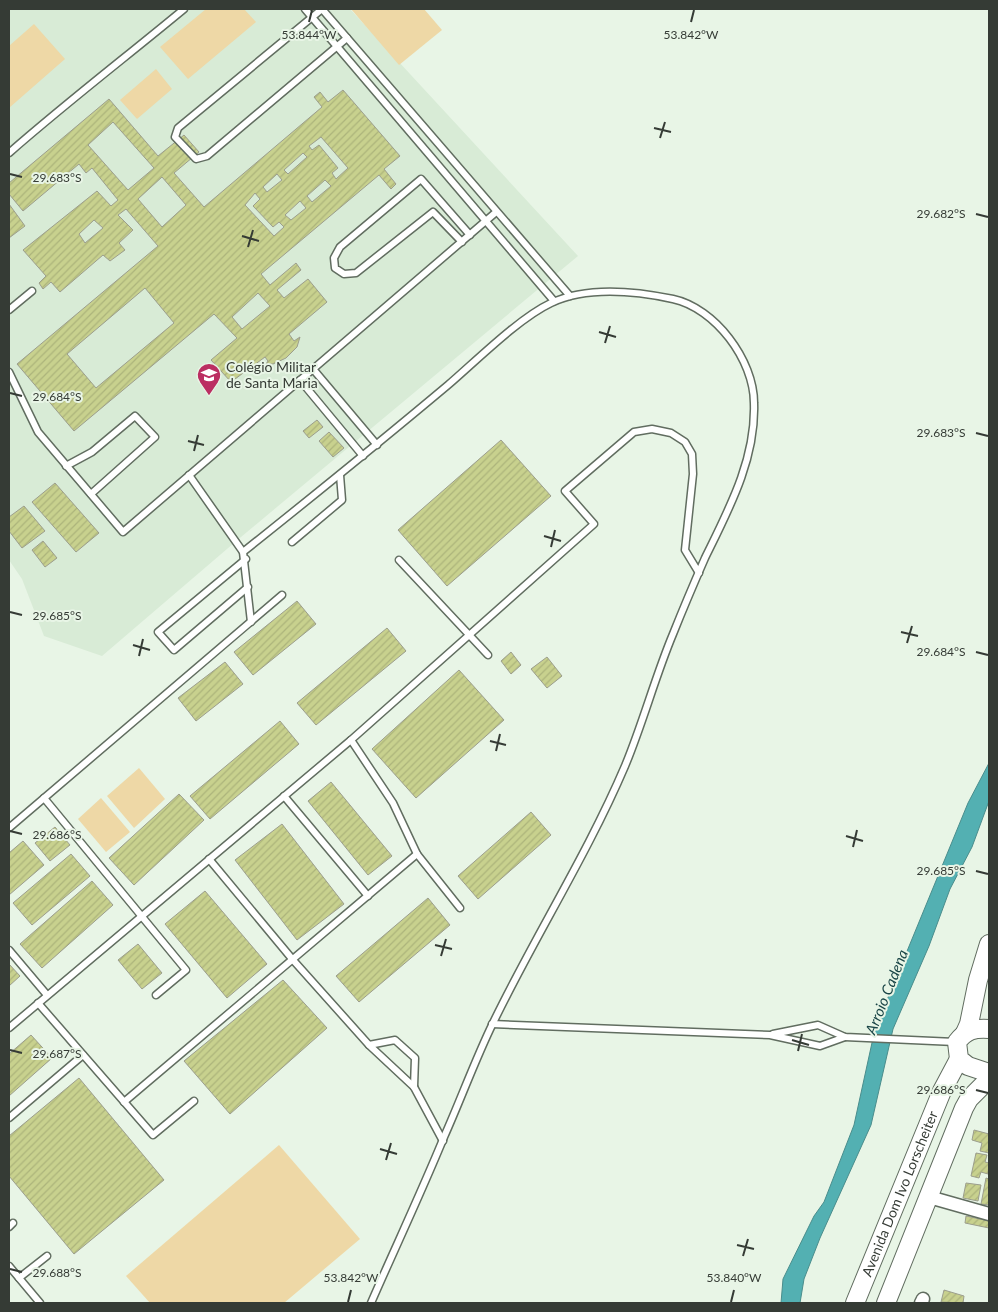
<svg xmlns="http://www.w3.org/2000/svg" width="998" height="1312" font-family="Lato,sans-serif">
	<style>
		.built { fill: #d8ebd6 }
		.garden { fill: #eed8a6 }
		.water { fill: #53b0b2; stroke: #4a8d8c }
		.building { fill: url(#building-hatch); stroke: #9c9e8d; fill-rule: evenodd }
		.lines { fill: none; stroke-linecap: round; stroke-linejoin: round }
		.service-casing { stroke: #616d60; stroke-width: 9 }
		.minor-casing { stroke: #616d60; stroke-width: 15 }
		.secondary-casing { stroke: #616d60; stroke-width: 20 }
		.service { stroke: #fff; stroke-width: 6 }
		.minor { stroke: #fff; stroke-width: 12 }
		.secondary { stroke: #fff; stroke-width: 18 }
		.ticks { fill: none; stroke: #353b35; stroke-width: 2 }
		.labels { text-anchor: middle; stroke-width: 4; stroke-linejoin: round; paint-order: stroke }
		.poi-label { font-size: 14px; fill: #353b35; stroke: #e8f5e6; text-anchor: start }
		.street-label { font-size: 14px; fill: #353b35; stroke: #e8f5e6 }
		.water-label { font-size: 15px; font-style: italic; fill: #1a4546; stroke: #e8f5e6 }
		.ticks-label { font-size: 12px; text-anchor: middle; fill: #353b35; stroke: #e8f5e6; stroke-width: 4; stroke-linejoin: round; paint-order: stroke }
	</style>
	<defs>
		<pattern id="building-hatch" width="6" height="6" patternUnits="userSpaceOnUse" patternTransform="scale(1.25)"><rect width="6" height="6" fill="#c8d18e"/><path d="M-1 1l2-2M0 6l6-6M5 7l2-2" fill="none" stroke="#acb47b"/></pattern>
	</defs>
	<rect width="100%" height="100%" fill="#e8f5e6"/>
	<!-- built -->
	<polygon class="built" points="9,9 350,9 578,256 241,537 102,656 44,636 22,579 9,560"/>
	<!-- garden -->
	<g class="garden">
		<polygon points="206,9 244,9 256,22 188,79 160,47"/>
		<polygon points="351,9 424,9 442,30 399,65"/>
		<polygon points="34,24 65,59 9,108 9,46"/>
		<polygon points="156,69 172,89 137,119 120,100"/>
		<polygon points="139,768 165,799 134,828 107,796"/>
		<polygon points="101,798 130,832 106,852 78,819"/>
		<polygon points="279,1145 360,1239 284,1303 150,1303 126,1276"/>
	</g>
	<!-- water -->
	<polygon class="water" points="989,763 989,801 972,847 950,889 929,946 893,1029 871,1125 820,1238 804,1279 800,1303 781,1303 783,1279 814,1216 824,1202 854,1125 875,1029 968,803"/>
	<!-- building -->
	<g class="building">
		<path d="M343,90l57,66 -16,13 12,15 -5,5 -12,-14 -118,99 9,11 26,-22 5,7 -24,20 7,8 24,-19 19,23 -38,32 5,7 6,-4 -3,10 -11,11 -13,6h-7l2,-3 -3,-4 -34,25 -20,-22 26,-22 -23,-24 -140,117 -57,-67 141,-118 -32,-37 -8,6 15,15 -14,13 6,7 -15,11 -7,-6 -43,37 -9,-10 -8,7 -4,-6 7,-7 -23,-26 74,-59 14,15 7,-6 -26,-32 -6,5 -7,-9 -56,47 -14,-17v-11l100,-84 49,57 26,-21 15,17 -25,21 30,34 118,-100 -8,-10 6,-5 8,10zM113,122l41,46 -26,22 -40,-45zM321,137l27,31 -12,11 -4,-6 6,-5 -19,-23 -7,5 -3,-4zM303,153l4,4 -19,17 -4,-4zM277,174l5,6 -15,12 -4,-5zM162,177l24,28 -24,22 -24,-28zM325,180l6,6 -19,16 -5,-6zM255,193l5,6 -7,7 20,21 6,-5 5,5 -10,9 -29,-31zM300,201l6,7 -15,12 -6,-5zM94,220l9,8 -18,15 -6,-9zM145,288l29,35 -78,65 -29,-34zM258,293l12,13 -28,23 -10,-12z"/>
		<polygon points="9,204 25,226 9,238"/>
		<polygon points="317,420 323,427 309,438 303,431"/>
		<polygon points="329,432 344,448 333,457 319,441"/>
		<polygon points="501,440 551,496 447,586 398,530"/>
		<polygon points="55,483 99,533 76,552 32,502"/>
		<polygon points="24,506 45,531 22,548 9,531 9,517"/>
		<polygon points="43,541 57,558 45,567 32,550"/>
		<polygon points="297,601 316,624 253,675 234,652"/>
		<polygon points="387,628 406,651 316,725 297,703"/>
		<polygon points="511,652 521,665 511,674 501,661"/>
		<polygon points="547,657 562,676 547,688 531,669"/>
		<polygon points="225,662 243,684 196,721 178,698"/>
		<polygon points="459,670 504,720 416,798 372,749"/>
		<polygon points="280,721 299,744 210,819 190,796"/>
		<polygon points="331,782 392,856 368,875 308,801"/>
		<polygon points="179,794 204,820 134,885 109,858"/>
		<polygon points="531,812 551,835 478,899 458,876"/>
		<polygon points="282,824 344,904 297,940 235,860"/>
		<polygon points="55,827 70,845 50,861 35,843"/>
		<polygon points="23,841 44,865 9,895 9,853"/>
		<polygon points="71,854 90,876 32,925 13,903"/>
		<polygon points="92,881 113,905 42,968 20,944"/>
		<polygon points="205,891 267,964 227,998 165,924"/>
		<polygon points="428,898 450,925 359,1002 336,976"/>
		<polygon points="138,944 162,973 142,989 118,960"/>
		<polygon points="9,964 20,976 9,986"/>
		<polygon points="283,980 327,1028 230,1114 184,1061"/>
		<polygon points="31,1035 52,1058 9,1096 9,1054"/>
		<polygon points="79,1078 164,1180 74,1254 9,1176 9,1136"/>
		<polygon points="974,1130 989,1134 989,1153 980,1151 982,1143 972,1140"/>
		<polygon points="976,1153 987,1155 985,1162 989,1163 988,1174 981,1172 979,1178 971,1176"/>
		<polygon points="986,1178 989,1179 989,1205 981,1204"/>
		<polygon points="966,1183 981,1185 978,1201 963,1198"/>
		<polygon points="966,1216 989,1221 989,1228 965,1223"/>
		<polygon points="944,1290 964,1296 963,1303 941,1302"/>
	</g>
	<g class="lines">
		<!-- service casing -->
		<g class="service-casing">
			<g id="service">
				<polyline points="305,9 554,301"/>
				<polyline points="322,9 178,128 175,137 196,159 207,156 347,38"/>
				<polyline points="322,9 570,296"/>
				<path d="M9,153c57,-50 117,-96 175,-144"/>
				<polyline points="462,242 433,212 356,273 344,274 335,268 334,258 340,247 421,179 470,235"/>
				<polyline points="9,310 32,291"/>
				<polyline points="313,369 377,445"/>
				<polyline points="9,372 38,432 123,532 495,213"/>
				<polyline points="300,380 363,456"/>
				<polyline points="66,466 92,452 135,416 155,437 91,494"/>
				<polyline points="189,475 243,552 251,622"/>
				<polyline points="292,542 342,500 340,475"/>
				<path d="M243,552c69,-55 137,-110 205,-167 28,-24 71,-67 103,-82 36,-17 84,-12 122,-4 42,9 81,61 81,104 2,56 -25,106 -49,155 -11,25 -22,51 -32,76 -18,43 -30,89 -48,132 -38,89 -90,170 -132,257 -18,37 -32,76 -49,114 -23,56 -49,111 -73,166"/>
				<polyline points="246,559 158,632 174,650 248,587"/>
				<polyline points="399,560 488,655"/>
				<polyline points="351,740 393,803 417,854 460,908"/>
				<polyline points="284,796 368,896"/>
				<polyline points="44,798 186,970 156,995"/>
				<polyline points="9,828 282,595"/>
				<polyline points="209,859 293,960 369,1045 414,1087 443,1141"/>
				<polyline points="9,950 47,995"/>
				<polyline points="38,1003 153,1135 194,1101"/>
				<polyline points="492,1024 770,1035 820,1046 845,1037"/>
				<polyline points="9,1028 351,740 594,524 565,491 634,432 652,429 671,433 685,442 692,454 693,474 685,550 699,573"/>
				<polyline points="773,1034 818,1025 845,1037 955,1042"/>
				<polyline points="369,1045 395,1040 415,1058 414,1087"/>
				<polyline points="124,1102 417,854"/>
				<polyline points="9,1118 83,1055"/>
				<polyline points="9,1227 13,1223"/>
				<polyline points="9,1266 40,1303"/>
				<polyline points="19,1278 47,1256"/>
			</g>
		</g>
		<!-- minor casing -->
		<g class="minor-casing">
			<g id="minor">
				<polyline points="929,1197 989,1214"/>
				<polyline points="921,1303 923,1299"/>
			</g>
		</g>
		<!-- secondary casing -->
		<g class="secondary-casing">
			<g id="secondary">
				<path d="M989,1029c-15,-1 -23,1 -32,13l2,17 9,7 21,7"/>
				<polyline points="965,1033 969,1024 978,980 989,944"/>
				<path id="s1" d="M855,1303l87,-212 17,-32"/>
				<polyline points="886,1303 964,1108 969,1099 989,1079"/>
			</g>
		</g>
		<!-- service -->
		<use href="#service" class="service"/>
		<!-- minor -->
		<use href="#minor" class="minor"/>
		<!-- secondary -->
		<use href="#secondary" class="secondary"/>
	</g>
	<!-- ticks -->
	<path class="ticks" d="M309,22l3,-12M691,22l3,-12M654,128l17,4M660,138l5,-16M10,174l12,3M976,214l12,3M242,236l17,5M248,247l5,-17M599,332l17,5M605,343l5,-17M10,393l12,3M976,433l12,3M188,441l16,4M194,451l4,-16M544,536l17,5M551,547l4,-17M10,612l12,3M901,632l17,4M907,643l5,-17M133,645l17,5M976,652l12,3M139,656l4,-17M490,741l16,4M496,751l4,-17M10,831l12,3M846,836l17,5M853,847l4,-17M976,871l12,3M435,945l17,4M441,956l5,-17M792,1040l17,5M10,1050l12,3M798,1051l4,-17M976,1090l12,3M380,1149l17,5M386,1160l5,-17M737,1245l17,4M743,1256l5,-17M10,1269l12,3M348,1302l3,-12M731,1302l3,-12"/>
	<!-- icons -->
	<defs>
		<g id="school-pin" transform="scale(1.25)"><path d="M0 17L-7.5 6A9.5 9.5 0 1 1 7.5 6Z" fill="#bb2e62" stroke="#e8f5e6"/><path d="M0-5L7-2L0 1L-7-2ZM-4 1L0 2.5L4 1V4Q0 6-4 4Z" fill="#fff"/></g>
	</defs>
	<g fill-rule="evenodd">
		<use href="#school-pin" x="209" y="375"/>
	</g>
	<g class="labels">
		<!-- poi labels -->
		<g class="poi-label">
			<text x="226" y="372">Colégio Militar<tspan x="226" dy="16">de Santa Maria</tspan></text>
		</g>
		<!-- street labels -->
		<g class="street-label">
			<text dy="5" stroke="none"><textPath href="#s1" startOffset="118">Avenida Dom Ivo Lorscheiter</textPath></text>
		</g>
		<!-- water labels -->
		<g class="water-label">
			<text transform="translate(887 992) rotate(-68)" y="5">Arroio Cadena</text>
		</g>
	</g>
	<g class="ticks-label">
		<text x="309" y="39">53.844°W</text>
		<text x="691" y="39">53.842°W</text>
		<text x="57" y="182">29.683°S</text>
		<text x="941" y="218">29.682°S</text>
		<text x="57" y="401">29.684°S</text>
		<text x="941" y="437">29.683°S</text>
		<text x="57" y="620">29.685°S</text>
		<text x="941" y="656">29.684°S</text>
		<text x="57" y="839">29.686°S</text>
		<text x="941" y="875">29.685°S</text>
		<text x="57" y="1058">29.687°S</text>
		<text x="941" y="1094">29.686°S</text>
		<text x="57" y="1277">29.688°S</text>
		<text x="351" y="1282">53.842°W</text>
		<text x="734" y="1282">53.840°W</text>
	</g>
	<!-- border -->
	<rect width="998" height="1312" fill="none" stroke="#353b35" stroke-width="20"/>
</svg>
